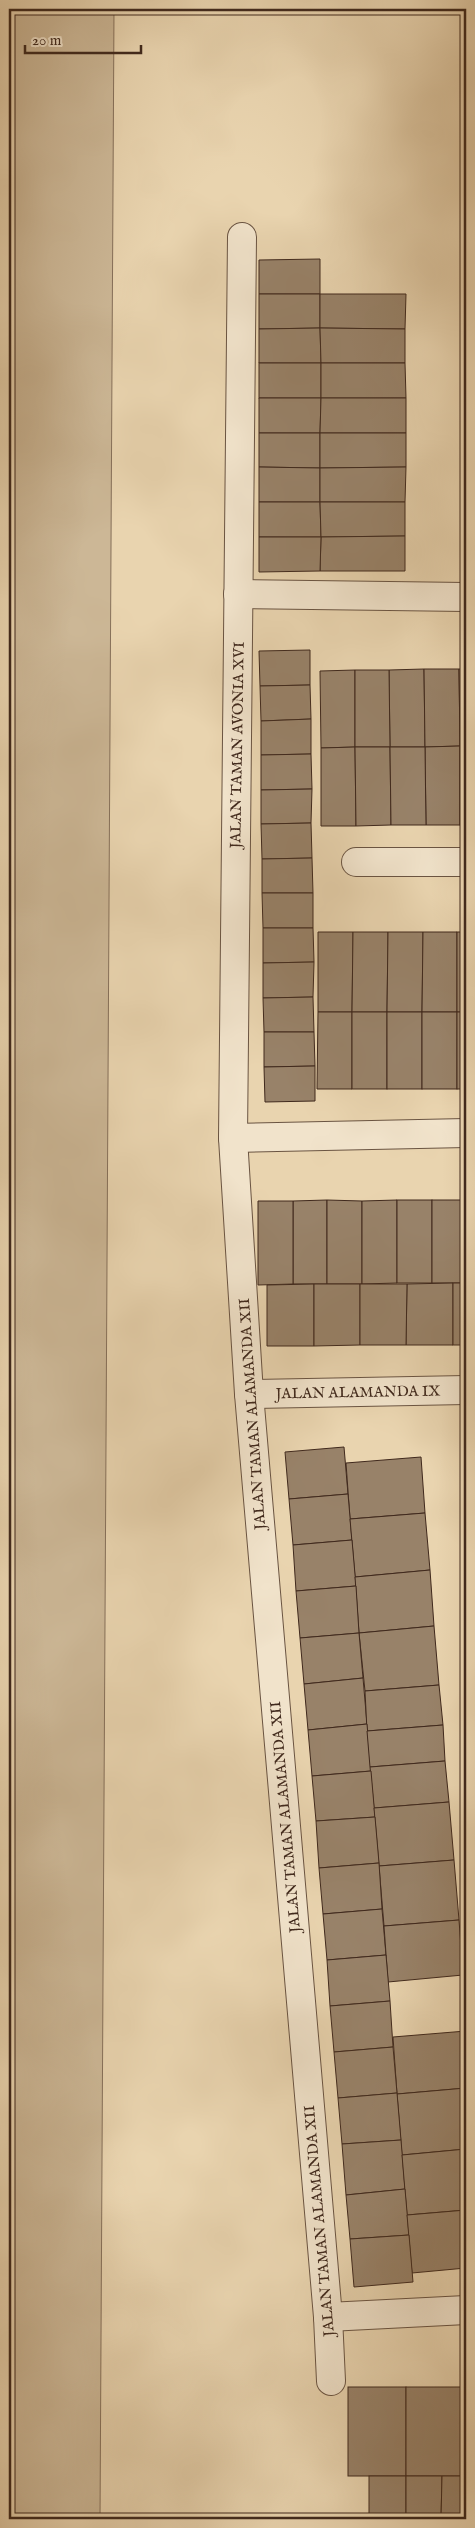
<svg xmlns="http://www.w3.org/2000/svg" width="475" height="2528" font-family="'IM FELL English',serif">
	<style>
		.green { fill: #ccb796; stroke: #86705a }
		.building { fill: #988269; stroke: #40291d }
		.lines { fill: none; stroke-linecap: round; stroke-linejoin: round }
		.street-casing { stroke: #6a5442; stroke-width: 30 }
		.street { stroke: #f1e3cb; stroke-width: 28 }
		.labels { text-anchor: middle; stroke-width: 4.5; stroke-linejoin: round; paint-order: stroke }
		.street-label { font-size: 15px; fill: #40291d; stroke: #f1e3cb }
	</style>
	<rect width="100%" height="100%" fill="#e9d4af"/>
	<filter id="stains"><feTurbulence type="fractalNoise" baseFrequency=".004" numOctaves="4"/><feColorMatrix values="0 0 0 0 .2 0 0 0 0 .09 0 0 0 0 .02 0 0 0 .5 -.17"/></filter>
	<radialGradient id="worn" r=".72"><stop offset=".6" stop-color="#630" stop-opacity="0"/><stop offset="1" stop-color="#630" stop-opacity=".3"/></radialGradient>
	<!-- green -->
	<polygon class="green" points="9,9 114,9 100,2519 9,2519"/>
	<!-- building -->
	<g class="building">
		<polygon points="320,259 320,294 259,294 259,260"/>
		<polygon points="259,294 320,294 320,328 259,329"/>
		<polygon points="320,294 406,294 405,329 320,328"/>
		<polygon points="320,328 321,363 259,363 259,329"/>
		<polygon points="320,328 405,329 405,363 321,363"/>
		<rect x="259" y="363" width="62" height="35"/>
		<polygon points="321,363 405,363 406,398 321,398"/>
		<polygon points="259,398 321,398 320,433 259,433"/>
		<polygon points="321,398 406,398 406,433 320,433"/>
		<polygon points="259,433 320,433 320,468 259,467"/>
		<polygon points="320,433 406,433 406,467 320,468"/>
		<polygon points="259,467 320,468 320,502 259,502"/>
		<polygon points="406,467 405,502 320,502 320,468"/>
		<polygon points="259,502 320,502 321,537 259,537"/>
		<polygon points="320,502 405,502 405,536 321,537"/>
		<polygon points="405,536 405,571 320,571 321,537"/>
		<polygon points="259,537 321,537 320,571 259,572"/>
		<polygon points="310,650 310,685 260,686 259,651"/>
		<polygon points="424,669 425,747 390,747 389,670"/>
		<polygon points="424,669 459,669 460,746 425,747"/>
		<polygon points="459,669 466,669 466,746 460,746"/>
		<polygon points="355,670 355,747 321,748 320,671"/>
		<polygon points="355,670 389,670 390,747 355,747"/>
		<polygon points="310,685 311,719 261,721 260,686"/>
		<polygon points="311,719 311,754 261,755 261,721"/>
		<polygon points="460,746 460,825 426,825 425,747"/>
		<rect x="460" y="746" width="6" height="79"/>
		<polygon points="355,747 356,826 321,826 321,748"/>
		<polygon points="355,747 390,747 391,825 356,826"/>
		<polygon points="390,747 425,747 426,825 391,825"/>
		<polygon points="311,754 312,789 261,790 261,755"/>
		<polygon points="312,789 311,823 261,824 261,790"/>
		<polygon points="311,823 312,858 262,859 261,824"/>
		<polygon points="312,858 313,893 262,893 262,859"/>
		<polygon points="262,893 313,893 313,928 263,928"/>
		<polygon points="263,928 313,928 314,962 263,963"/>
		<polygon points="318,932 353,932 352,1012 318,1012"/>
		<polygon points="353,932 388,932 387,1012 352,1012"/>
		<polygon points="388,932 423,932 422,1012 387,1012"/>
		<polygon points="423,932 457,932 457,1012 422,1012"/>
		<rect x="457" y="932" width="9" height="80"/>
		<polygon points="314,962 313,997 263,998 263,963"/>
		<polygon points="313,997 314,1032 264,1032 263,998"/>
		<polygon points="318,1012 352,1012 352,1089 317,1089"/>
		<rect x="352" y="1012" width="35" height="77"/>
		<rect x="387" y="1012" width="35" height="77"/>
		<rect x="422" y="1012" width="35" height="77"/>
		<rect x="457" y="1012" width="9" height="77"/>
		<polygon points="264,1032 314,1032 315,1066 264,1067"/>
		<polygon points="315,1066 315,1101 265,1102 264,1067"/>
		<polygon points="327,1200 327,1284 293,1284 293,1201"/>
		<polygon points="327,1200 362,1201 362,1284 327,1284"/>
		<polygon points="397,1200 397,1283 362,1284 362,1201"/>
		<rect x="397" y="1200" width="35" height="83"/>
		<rect x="432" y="1200" width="34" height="83"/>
		<polygon points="258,1201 293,1201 293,1284 258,1285"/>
		<polygon points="453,1283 453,1345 406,1345 407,1284"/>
		<rect x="453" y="1283" width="13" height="62"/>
		<polygon points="314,1284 314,1346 267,1346 267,1285"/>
		<polygon points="314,1284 360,1284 360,1345 314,1346"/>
		<polygon points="360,1284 407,1284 406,1345 360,1345"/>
		<polygon points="344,1447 348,1494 289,1499 285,1452"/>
		<polygon points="421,1457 425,1513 350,1519 346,1463"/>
		<polygon points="348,1494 352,1540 293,1545 289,1499"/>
		<polygon points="425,1513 430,1570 355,1577 350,1519"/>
		<polygon points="352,1540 356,1586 296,1591 293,1545"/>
		<polygon points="430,1570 434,1626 359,1633 355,1577"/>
		<polygon points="356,1586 359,1633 300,1638 296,1591"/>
		<polygon points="434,1626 439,1685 365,1691 359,1633"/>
		<polygon points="359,1633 363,1678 304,1684 300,1638"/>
		<polygon points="363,1678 367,1724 308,1730 304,1684"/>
		<polygon points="439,1685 443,1725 367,1731 365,1691"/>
		<polygon points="367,1724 371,1771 312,1776 308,1730"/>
		<polygon points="443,1725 445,1761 370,1767 367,1731"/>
		<polygon points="445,1761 449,1802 374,1808 370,1767"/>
		<polygon points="371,1771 375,1817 316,1821 312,1776"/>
		<polygon points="449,1802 454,1860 379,1866 374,1808"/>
		<polygon points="375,1817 379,1863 319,1868 316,1821"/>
		<polygon points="454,1860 459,1920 384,1926 379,1866"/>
		<polygon points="379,1863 382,1909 323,1914 319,1868"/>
		<polygon points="382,1909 386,1955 327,1960 323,1914"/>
		<polygon points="459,1920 463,1975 388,1982 384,1926"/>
		<polygon points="386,1955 390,2001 330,2006 327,1960"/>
		<polygon points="390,2001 393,2047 334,2052 330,2006"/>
		<polygon points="466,2031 466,2088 397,2094 393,2037"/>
		<polygon points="393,2047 397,2093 338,2098 334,2052"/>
		<polygon points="466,2088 466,2149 402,2155 397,2094"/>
		<polygon points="397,2093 401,2140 342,2144 338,2098"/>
		<polygon points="401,2140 405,2189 346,2195 342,2144"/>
		<polygon points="466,2149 466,2210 407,2215 402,2155"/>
		<polygon points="405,2189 409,2235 350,2239 346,2195"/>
		<polygon points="466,2210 466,2268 412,2273 407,2215"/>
		<polygon points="409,2235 413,2282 354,2287 350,2239"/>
		<rect x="348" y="2387" width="58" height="89"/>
		<rect x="406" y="2387" width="58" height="89"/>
		<rect x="464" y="2387" width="2" height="89"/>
		<rect x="369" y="2476" width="37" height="43"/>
		<polygon points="406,2476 442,2476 441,2519 406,2519"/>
		<polygon points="442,2476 466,2476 466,2519 441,2519"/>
	</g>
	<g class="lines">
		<!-- street casing -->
		<g class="street-casing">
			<g id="street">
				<polyline points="242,237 233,1138 249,1394 328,2317 331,2381"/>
				<polyline points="238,594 466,597"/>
				<polyline points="356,862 466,862"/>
				<polyline points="233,1138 466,1133"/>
				<polyline points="249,1394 466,1390"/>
				<polyline points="328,2317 466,2310"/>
			</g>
		</g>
		<!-- street -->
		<use href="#street" class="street"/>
	</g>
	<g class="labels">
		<!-- street labels -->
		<g class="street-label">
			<text transform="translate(237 745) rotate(-89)" y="5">JALAN TAMAN AVONIA XVI</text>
			<text transform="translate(358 1392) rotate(-1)" y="5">JALAN ALAMANDA IX</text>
			<text transform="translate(252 1414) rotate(-94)" y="5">JALAN TAMAN ALAMANDA XII</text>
			<text transform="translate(285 1817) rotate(-95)" y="5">JALAN TAMAN ALAMANDA XII</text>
			<text transform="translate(319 2221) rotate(-95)" y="5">JALAN TAMAN ALAMANDA XII</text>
		</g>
	</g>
	<!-- margin -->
	<rect width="475" height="2528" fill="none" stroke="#e9d4af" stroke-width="30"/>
	<rect x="10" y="10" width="455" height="2508" fill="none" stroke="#40291d" stroke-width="2.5"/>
	<rect x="15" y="15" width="445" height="2498" fill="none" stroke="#40291d"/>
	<!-- scale -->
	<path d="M25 45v8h116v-8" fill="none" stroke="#40291d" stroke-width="2.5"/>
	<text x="32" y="45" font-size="15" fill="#40291d" stroke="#f1e3cb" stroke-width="4" paint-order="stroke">20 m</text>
	<rect width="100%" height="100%" filter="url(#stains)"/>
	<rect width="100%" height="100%" fill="url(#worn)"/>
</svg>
